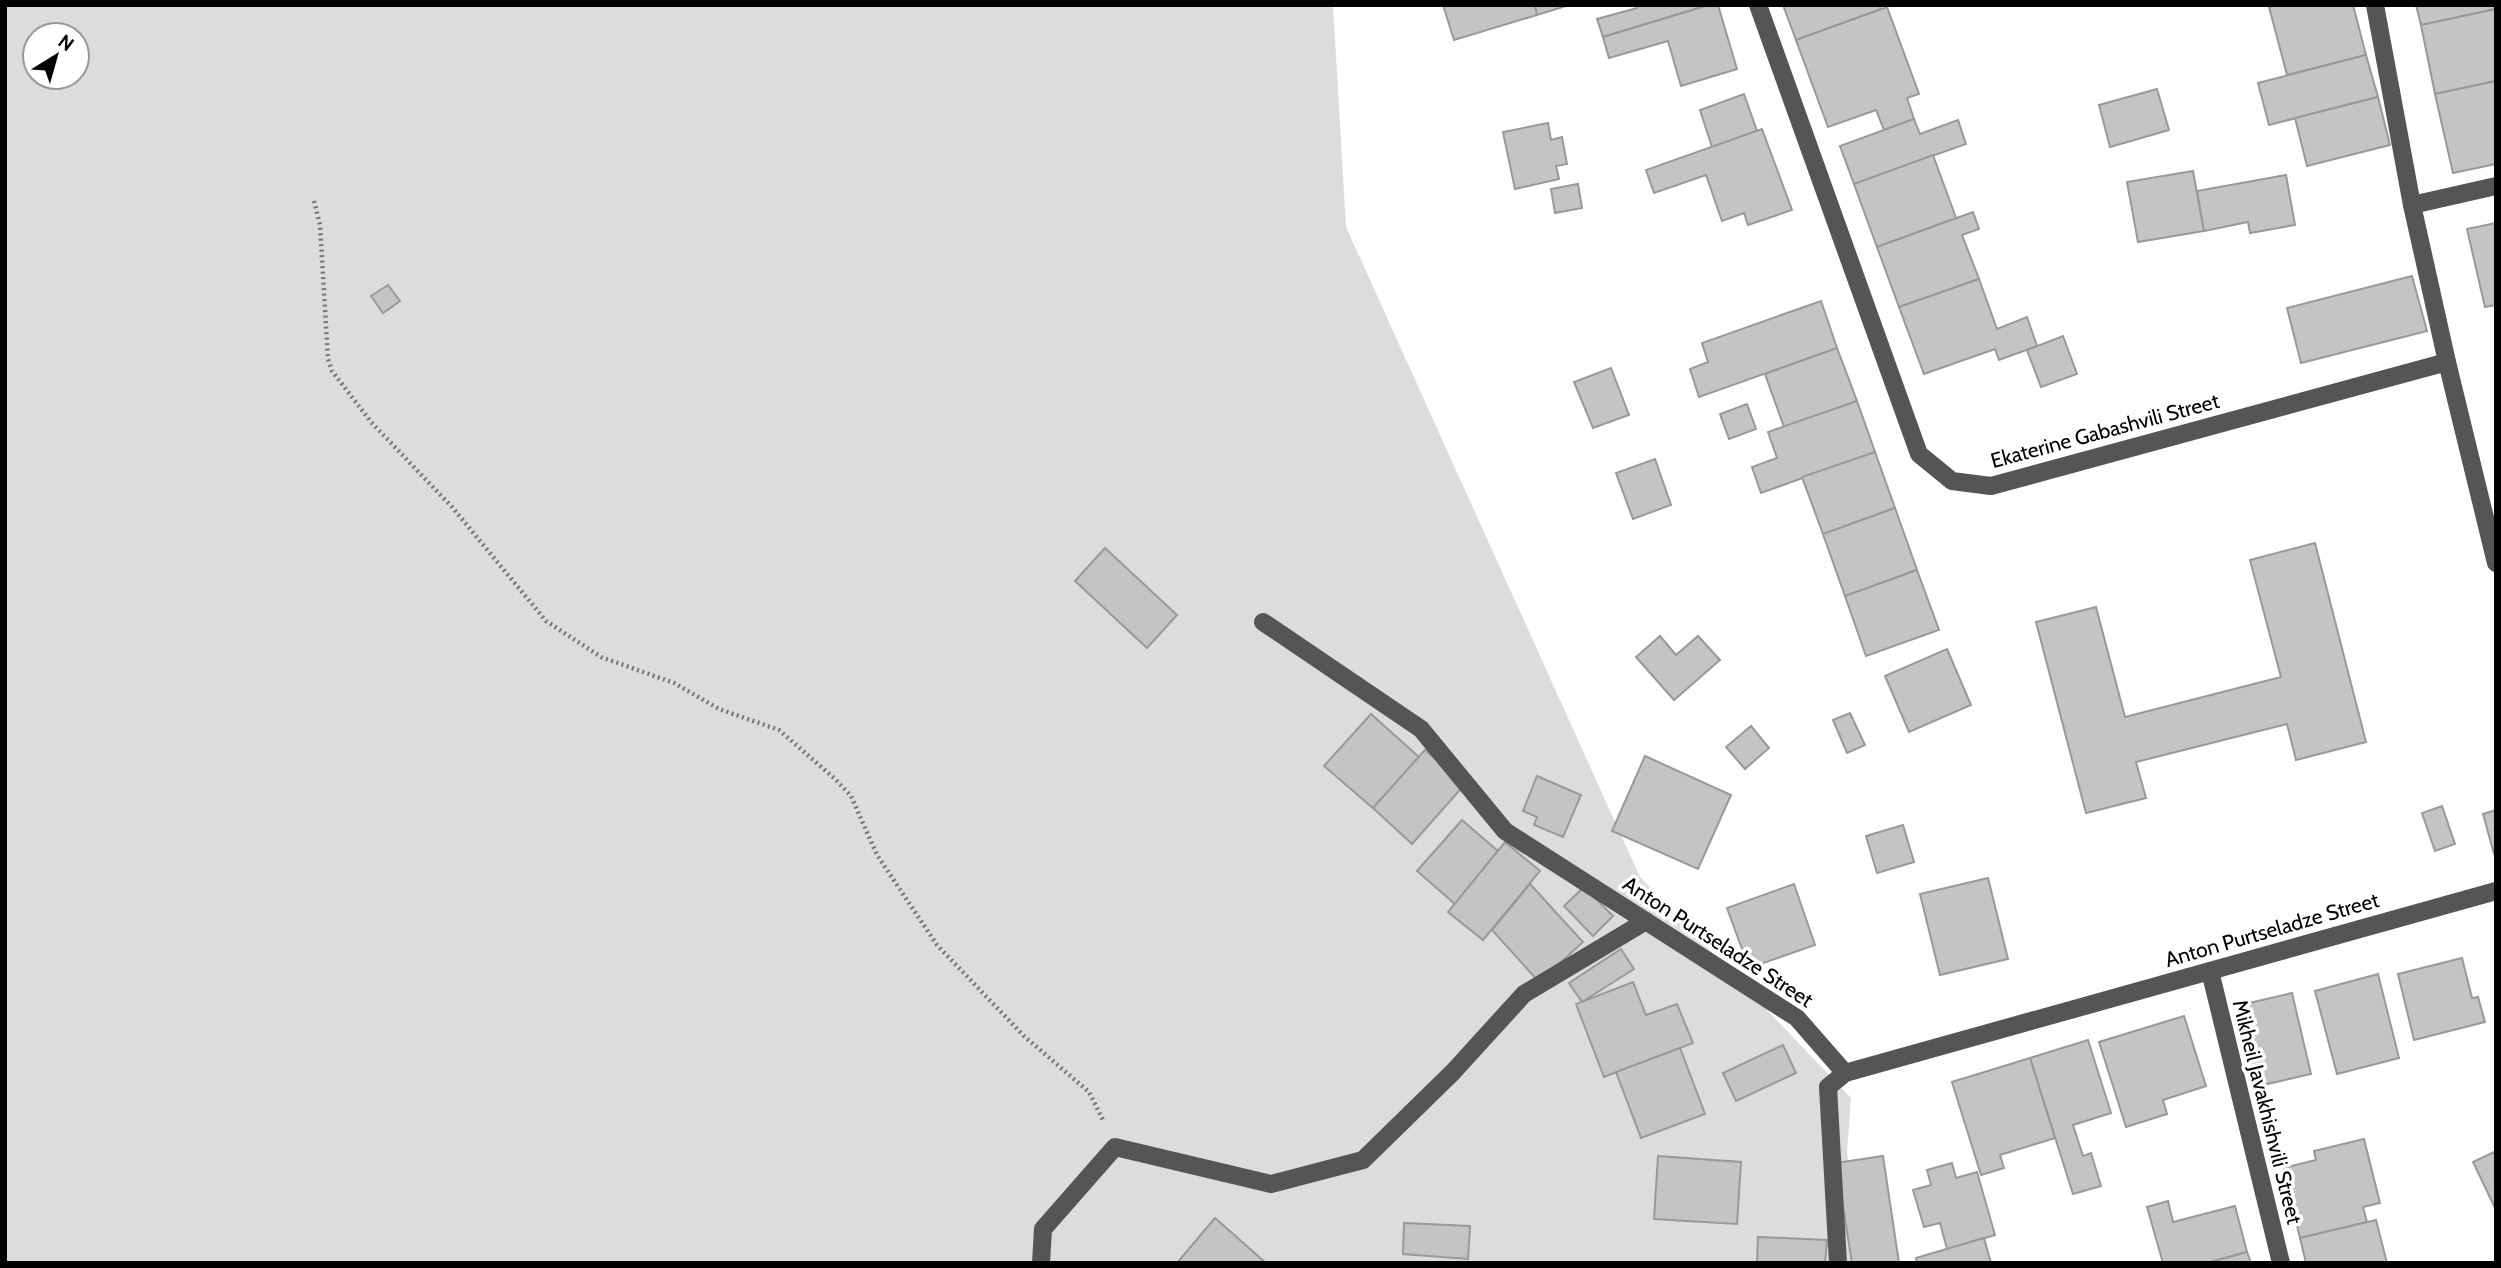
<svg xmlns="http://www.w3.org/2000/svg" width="2501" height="1268" font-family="Cabin,sans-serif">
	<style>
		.green { fill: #dcdcdc; fill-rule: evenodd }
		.building { fill: #c4c4c4; stroke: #999; stroke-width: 2 }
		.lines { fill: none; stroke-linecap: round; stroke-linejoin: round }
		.path { stroke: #777; stroke-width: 4.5; stroke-dasharray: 2 3.5; stroke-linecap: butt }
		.minor { stroke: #555; stroke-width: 18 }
		.labels { text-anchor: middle; stroke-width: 7; stroke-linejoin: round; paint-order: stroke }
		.street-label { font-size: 21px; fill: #000; stroke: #fff }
	</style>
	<rect width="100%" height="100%" fill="#fff"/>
	<!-- green -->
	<path class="green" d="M5,5h1328l13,222 294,650 211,221 -4,54 14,111h-1856zM35,35h42v42h-42z"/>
	<!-- building -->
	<g class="building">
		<polygon points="1443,5 1535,5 1537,15 1454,40"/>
		<polygon points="1535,5 1569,5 1537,15"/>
		<polygon points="1636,5 1709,5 1603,37 1597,19 1637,8"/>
		<polygon points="1709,5 1718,5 1737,69 1681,86 1668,41 1609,58 1603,37"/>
		<polygon points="1783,5 1879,5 1881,9 1796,40"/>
		<polygon points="2275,5 2353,5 2366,55 2287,75 2269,7"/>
		<polygon points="2416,5 2496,5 2496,9 2421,25"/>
		<polygon points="1887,7 1919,94 1907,98 1914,119 1884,130 1876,110 1828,127 1796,40"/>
		<polygon points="2496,9 2496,81 2435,94 2421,25"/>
		<polygon points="2366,55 2378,97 2269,125 2258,83"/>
		<polygon points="2496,81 2496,164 2453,173 2435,94"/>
		<polygon points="2157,89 2169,130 2110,147 2099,105"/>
		<polygon points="1744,94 1757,131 1712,147 1700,110"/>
		<polygon points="2378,97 2390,145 2307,166 2295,118"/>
		<polygon points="1914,119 1920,134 1958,120 1966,144 1854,184 1840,146"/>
		<polygon points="1548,123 1551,140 1562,137 1567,164 1556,166 1559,179 1515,189 1503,132"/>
		<polygon points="1762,129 1792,210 1748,225 1744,213 1722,221 1706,175 1654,193 1646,170"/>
		<polygon points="1933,155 1956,218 1877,247 1854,184"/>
		<polygon points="2193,171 2204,231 2138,242 2127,182"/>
		<polygon points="2286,175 2295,225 2250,233 2248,222 2204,231 2197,191"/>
		<polygon points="1578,184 1582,208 1555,213 1551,189"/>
		<polygon points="1973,212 1979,229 1962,235 1979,279 1899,307 1877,247"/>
		<polygon points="2496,223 2496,305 2485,307 2467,229"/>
		<polygon points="2412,276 2427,331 2301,363 2287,308"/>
		<polygon points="1979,279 1997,329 2027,317 2037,346 1999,360 1995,349 1924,374 1899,307"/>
		<polygon points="388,285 400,301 383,313 371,296"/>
		<polygon points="1821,301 1837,348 1699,397 1690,369 1708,362 1702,343"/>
		<polygon points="2063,336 2077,374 2041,387 2027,350"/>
		<polygon points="1837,348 1857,401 1784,427 1765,374"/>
		<polygon points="1611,368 1629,415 1593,428 1574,382"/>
		<polygon points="1857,401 1875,452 1761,493 1752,467 1777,458 1768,432"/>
		<polygon points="1747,404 1756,429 1729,439 1720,414"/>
		<polygon points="1875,452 1895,508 1823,534 1802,477"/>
		<polygon points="1655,459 1671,505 1633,519 1616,473"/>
		<polygon points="1895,508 1917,570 1845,596 1823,534"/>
		<polygon points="2315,543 2366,742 2296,760 2287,724 2136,762 2146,798 2086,813 2036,622 2096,607 2125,717 2281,677 2250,560"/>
		<polygon points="1105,548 1177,615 1147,648 1075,581"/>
		<polygon points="1917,570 1939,630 1866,656 1845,596"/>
		<polygon points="1660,636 1676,655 1698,636 1720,660 1674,700 1636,657"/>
		<polygon points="1947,649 1971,705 1909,732 1885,676"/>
		<polygon points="1850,713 1865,745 1847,753 1833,720"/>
		<polygon points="1371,714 1419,757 1373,808 1324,766"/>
		<polygon points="1751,726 1769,748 1745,769 1726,747"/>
		<polygon points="1425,750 1465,784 1412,844 1373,808"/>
		<polygon points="1645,756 1731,795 1698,869 1612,831"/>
		<polygon points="1537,776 1581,795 1563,837 1534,825 1537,817 1523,811"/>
		<polygon points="2442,806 2455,844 2435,851 2422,813"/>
		<polygon points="2496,810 2496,854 2494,854 2483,814"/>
		<polygon points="1462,820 1498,851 1455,904 1417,871"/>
		<polygon points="1903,825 1914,862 1877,873 1866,836"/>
		<polygon points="1505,842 1540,871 1483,940 1448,912"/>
		<polygon points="1988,878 2008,959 1940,975 1920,894"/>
		<polygon points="1530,884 1583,942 1539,982 1492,930"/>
		<polygon points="1794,884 1815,945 1749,968 1727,908"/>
		<polygon points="1584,887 1613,916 1593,936 1564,906"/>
		<polygon points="1621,949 1634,969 1582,1002 1569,983"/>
		<polygon points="2462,958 2472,998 2478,997 2485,1022 2414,1040 2398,974"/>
		<polygon points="2378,974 2399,1058 2337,1074 2315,991"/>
		<polygon points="1633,982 1646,1015 1677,1004 1693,1043 1604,1077 1576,1004"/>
		<polygon points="2292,993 2311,1074 2255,1087 2236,1006"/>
		<polygon points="2184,1016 2206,1086 2163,1100 2167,1114 2126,1127 2099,1042"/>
		<polygon points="2088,1040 2111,1113 2073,1125 2083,1156 2091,1153 2101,1186 2073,1194 2030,1058"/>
		<polygon points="1783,1045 1796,1073 1736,1101 1723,1073"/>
		<polygon points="1680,1048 1705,1114 1641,1138 1616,1072"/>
		<polygon points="2030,1058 2055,1138 2000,1155 2004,1168 1981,1175 1952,1082"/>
		<polygon points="2364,1139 2380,1203 2363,1207 2367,1222 2300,1238 2283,1168 2316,1160 2314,1151"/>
		<polygon points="2496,1151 2496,1210 2473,1162"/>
		<polygon points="1658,1156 1741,1162 1737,1224 1654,1219"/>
		<polygon points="1883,1156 1899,1263 1852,1263 1836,1163"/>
		<polygon points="1952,1163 1956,1178 1977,1172 1995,1235 1947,1249 1940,1223 1924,1227 1913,1190 1931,1185 1927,1170"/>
		<polygon points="2168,1201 2173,1222 2235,1206 2247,1252 2207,1263 2163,1263 2147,1207"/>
		<polygon points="1215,1218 1266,1263 1177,1263"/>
		<polygon points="2376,1220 2387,1263 2306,1263 2300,1238"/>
		<polygon points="1404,1223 1470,1226 1468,1259 1403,1254"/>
		<polygon points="1758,1237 1827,1240 1825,1263 1757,1263"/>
		<polygon points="1984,1238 1991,1263 1917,1263 1916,1258"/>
		<polygon points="2247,1252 2251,1263 2207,1263"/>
	</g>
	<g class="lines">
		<!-- path -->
		<polyline class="path" points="314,201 320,225 328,359 332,371 371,422 452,507 546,621 601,657 674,683 719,709 779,730 834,778 851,796 877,855 937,945 1024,1036 1089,1092 1104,1122"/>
		<!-- minor -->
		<g class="minor">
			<polyline points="1758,5 1919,454 1952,481 1991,486 2447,362"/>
			<polyline points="2375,5 2412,205 2447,362 2496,563"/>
			<polyline points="2412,205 2496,186"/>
			<polyline points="1263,622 1421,729 1505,831 1797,1018 1845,1073"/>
			<polyline points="2210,971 2281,1263"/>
			<polyline points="1041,1263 1043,1229 1115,1147 1271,1184 1363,1160 1453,1072 1524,994 1646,921"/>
			<polyline points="1838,1263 1828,1087 1845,1073 2496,891"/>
		</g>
	</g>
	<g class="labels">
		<!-- street labels -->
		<g class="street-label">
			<text transform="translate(2105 431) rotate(-15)" y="7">Ekaterine Gabashvili Street</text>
			<text transform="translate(2272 930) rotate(-16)" y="7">Anton Purtseladze Street</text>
			<text transform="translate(1718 942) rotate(33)" y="7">Anton Purtseladze Street</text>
			<text transform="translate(2267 1112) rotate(76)" y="7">Mikheil Javakhishvili Street</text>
		</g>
	</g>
	<!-- border -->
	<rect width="2501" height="1268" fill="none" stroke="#000000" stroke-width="14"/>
	<!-- north arrow -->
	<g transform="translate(56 56) rotate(37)"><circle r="33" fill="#ffffff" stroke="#999999" stroke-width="2"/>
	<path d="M0-5L12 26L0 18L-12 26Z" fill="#000000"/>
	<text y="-10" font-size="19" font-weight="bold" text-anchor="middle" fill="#000000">N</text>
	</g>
</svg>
